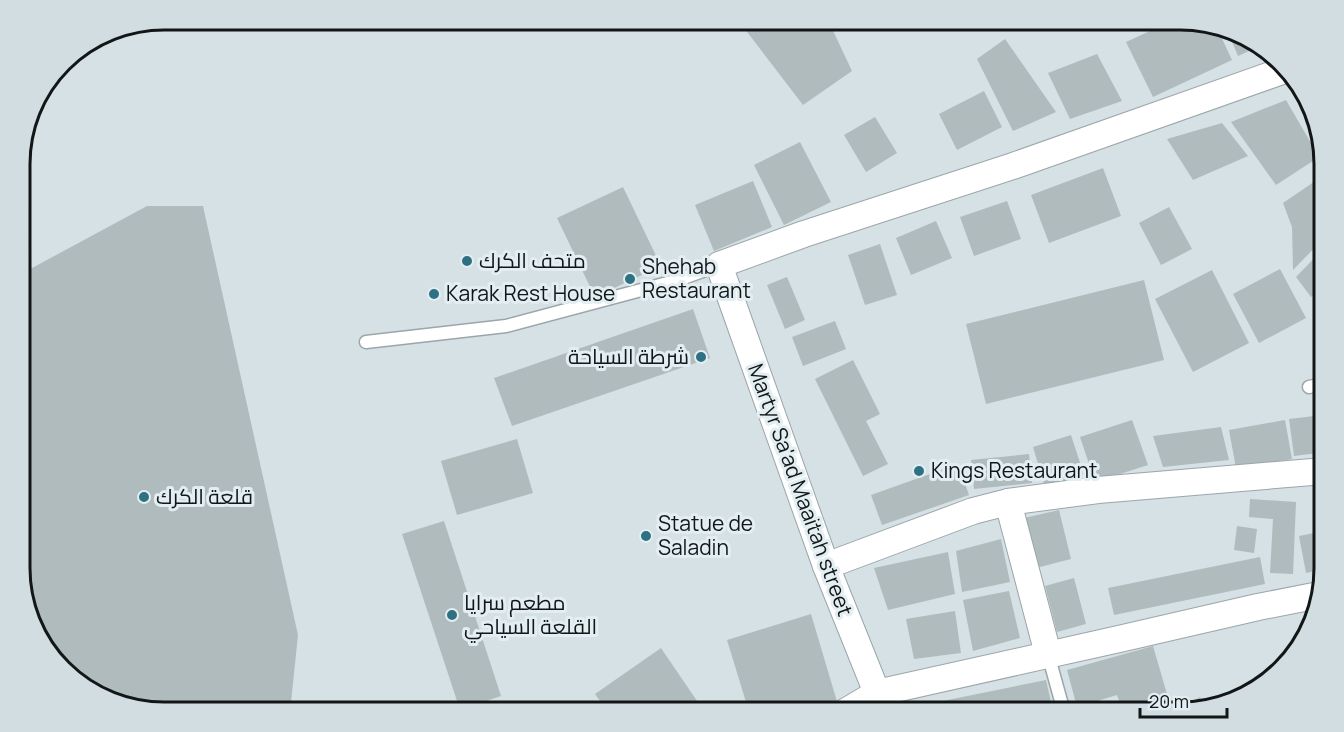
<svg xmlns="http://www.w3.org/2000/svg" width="1344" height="732" font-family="Manrope,Cairo,sans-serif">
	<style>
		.building { fill: #b0bbbe }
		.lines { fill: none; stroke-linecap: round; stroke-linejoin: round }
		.service-casing { stroke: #9ba6a9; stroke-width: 15 }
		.minor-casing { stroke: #9ba6a9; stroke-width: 28 }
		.service { stroke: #fff; stroke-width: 12 }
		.minor { stroke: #fff; stroke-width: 26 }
		.poi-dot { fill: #2e7182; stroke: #e2eef1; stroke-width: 2 }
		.labels { text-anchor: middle; stroke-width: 6; stroke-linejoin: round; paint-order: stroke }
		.poi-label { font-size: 21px; fill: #121617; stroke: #e2eef1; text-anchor: start }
		.street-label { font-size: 21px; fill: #121617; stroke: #e2eef1 }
		.rim { fill: none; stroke: #121617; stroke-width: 3 }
	</style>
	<rect width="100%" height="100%" fill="#d5e1e4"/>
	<!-- building -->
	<g class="building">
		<polygon points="738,20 828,20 852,71 803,105"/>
		<polygon points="1174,20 1180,20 1218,30 1232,60 1153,97 1126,42"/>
		<polygon points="1228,32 1252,39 1260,46 1238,56"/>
		<polygon points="1005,39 1056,112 1013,131 977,59"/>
		<polygon points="1097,54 1122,101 1070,119 1048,73"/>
		<polygon points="984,91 1002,127 957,150 939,114"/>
		<polygon points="1286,100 1319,157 1276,185 1231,122"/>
		<polygon points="875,117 897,153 866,172 844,135"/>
		<polygon points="1222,123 1248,156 1193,180 1167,139"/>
		<polygon points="800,142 831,202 784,225 754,165"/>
		<polygon points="1103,168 1121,216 1049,243 1031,195"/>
		<polygon points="1324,175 1324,238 1293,270 1292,227 1283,203"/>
		<polygon points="753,181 772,227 714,251 695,205"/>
		<polygon points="623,187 661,266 595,297 557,218"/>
		<polygon points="1007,201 1021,239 974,256 960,217"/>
		<polygon points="147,206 203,206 298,635 290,712 164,712 92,693 44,648 21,586 21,274"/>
		<polygon points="1169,207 1192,249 1161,265 1139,223"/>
		<polygon points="936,221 952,258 911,275 896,238"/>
		<polygon points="880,244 897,295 865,305 848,255"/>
		<polygon points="1324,248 1324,290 1311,297 1296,277"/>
		<polygon points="1280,269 1306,318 1259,343 1233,294"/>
		<polygon points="1212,270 1249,343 1193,372 1155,299"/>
		<polygon points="787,277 805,320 785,329 767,285"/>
		<polygon points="1144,280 1164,360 986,404 966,324"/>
		<polygon points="1324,297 1324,324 1314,302"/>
		<polygon points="693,309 710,358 512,426 494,378"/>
		<polygon points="835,321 846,349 803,366 792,337"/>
		<polygon points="853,360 880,414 866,421 888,464 863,476 815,379"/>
		<polygon points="1314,416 1319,453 1294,456 1289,419"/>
		<polygon points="1132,420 1148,465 1095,482 1080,437"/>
		<polygon points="1285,420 1292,459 1236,468 1229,430"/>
		<polygon points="1221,427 1229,460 1163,467 1153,436"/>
		<polygon points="1071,435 1084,475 1045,487 1033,447"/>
		<polygon points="517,439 533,493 457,515 441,461"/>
		<polygon points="1029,454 1032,483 974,489 971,460"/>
		<polygon points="958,464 969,495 882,525 871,495"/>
		<polygon points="1250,499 1296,502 1293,574 1270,573 1273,519 1249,517"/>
		<polygon points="1059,510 1071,559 1032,569 1020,519"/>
		<polygon points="444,521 501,696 460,710 402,534"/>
		<polygon points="1237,526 1257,529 1254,553 1234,550"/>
		<polygon points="1324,531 1324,569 1306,573 1299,536"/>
		<polygon points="1001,539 1010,582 962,592 956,551"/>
		<polygon points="948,552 955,594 888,610 874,568"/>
		<polygon points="1260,557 1265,584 1114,615 1108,588"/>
		<polygon points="1074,578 1086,624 1057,632 1045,586"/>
		<polygon points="1009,591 1020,638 973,651 963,600"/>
		<polygon points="955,611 961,653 914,659 906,619"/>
		<polygon points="811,614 838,705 813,712 749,712 727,640"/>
		<polygon points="1153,646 1169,701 1129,712 1123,712 1117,695 1077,707 1067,670"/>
		<polygon points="661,648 697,701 680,712 608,712 595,694"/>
		<polygon points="1046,680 1053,711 1047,712 930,712 928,704"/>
		<polygon points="1200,697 1205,707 1189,712 1175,712 1175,711"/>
		<polygon points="571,707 575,712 562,712"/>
	</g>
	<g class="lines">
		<!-- service casing -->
		<g class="service-casing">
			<g id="service">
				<polyline points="366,342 506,326 675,281 719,265"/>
				<polyline points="1309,387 1324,384"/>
				<polyline points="1048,654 1064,712"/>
			</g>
		</g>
		<!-- minor casing -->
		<g class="minor-casing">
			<g id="minor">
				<polyline points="1008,502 1048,654"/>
				<polyline points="826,566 973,511 1008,502 1098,490 1324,471"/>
				<polyline points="845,712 877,693 1119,639 1258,607 1319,595"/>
				<polyline points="886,712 877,693 826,566 719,265 804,234 1013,166 1285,70"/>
			</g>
		</g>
		<!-- service -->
		<use href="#service" class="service"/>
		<!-- minor -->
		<use href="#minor" class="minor"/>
	</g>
	<!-- markers -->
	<g class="poi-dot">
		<circle cx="467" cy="261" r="6"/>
		<circle cx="630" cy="279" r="6"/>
		<circle cx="434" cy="294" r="6"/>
		<circle cx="701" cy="357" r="6"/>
		<circle cx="919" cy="471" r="6"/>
		<circle cx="144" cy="497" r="6"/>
		<circle cx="646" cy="536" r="6"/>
		<circle cx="452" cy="615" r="6"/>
	</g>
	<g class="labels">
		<!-- poi labels -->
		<g class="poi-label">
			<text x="479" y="268">متحف الكرك</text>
			<text x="642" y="274">Shehab<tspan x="642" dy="24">Restaurant</tspan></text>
			<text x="446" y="301">Karak Rest House</text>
			<text x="689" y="364" text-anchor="end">شرطة السياحة</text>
			<text x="931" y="478">Kings Restaurant</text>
			<text x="156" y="504">قلعة الكرك</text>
			<text x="658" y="531">Statue de<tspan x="658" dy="24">Saladin</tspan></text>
			<text x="464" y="610">مطعم سرايا<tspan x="464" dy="24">القلعة السياحي</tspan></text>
		</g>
		<!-- street labels -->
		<g class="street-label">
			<text transform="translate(800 490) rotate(70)" y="7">Martyr Sa'ad Maaitah street</text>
		</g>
	</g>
	<!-- crop -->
	<path d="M0 0H1344V732H0ZM164 30H1180A134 134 0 0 1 1314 164V568A134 134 0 0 1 1180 702H164A134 134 0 0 1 30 568V164A134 134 0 0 1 164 30Z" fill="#d1dde0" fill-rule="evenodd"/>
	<path class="rim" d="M164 30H1180A134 134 0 0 1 1314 164V568A134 134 0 0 1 1180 702H164A134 134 0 0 1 30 568V164A134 134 0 0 1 164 30Z"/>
	<!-- scale -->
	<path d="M1140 708v9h87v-9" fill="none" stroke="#121617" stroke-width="3"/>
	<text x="1149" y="708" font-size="18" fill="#121617" stroke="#e2eef1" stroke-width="4.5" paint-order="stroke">20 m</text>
</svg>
